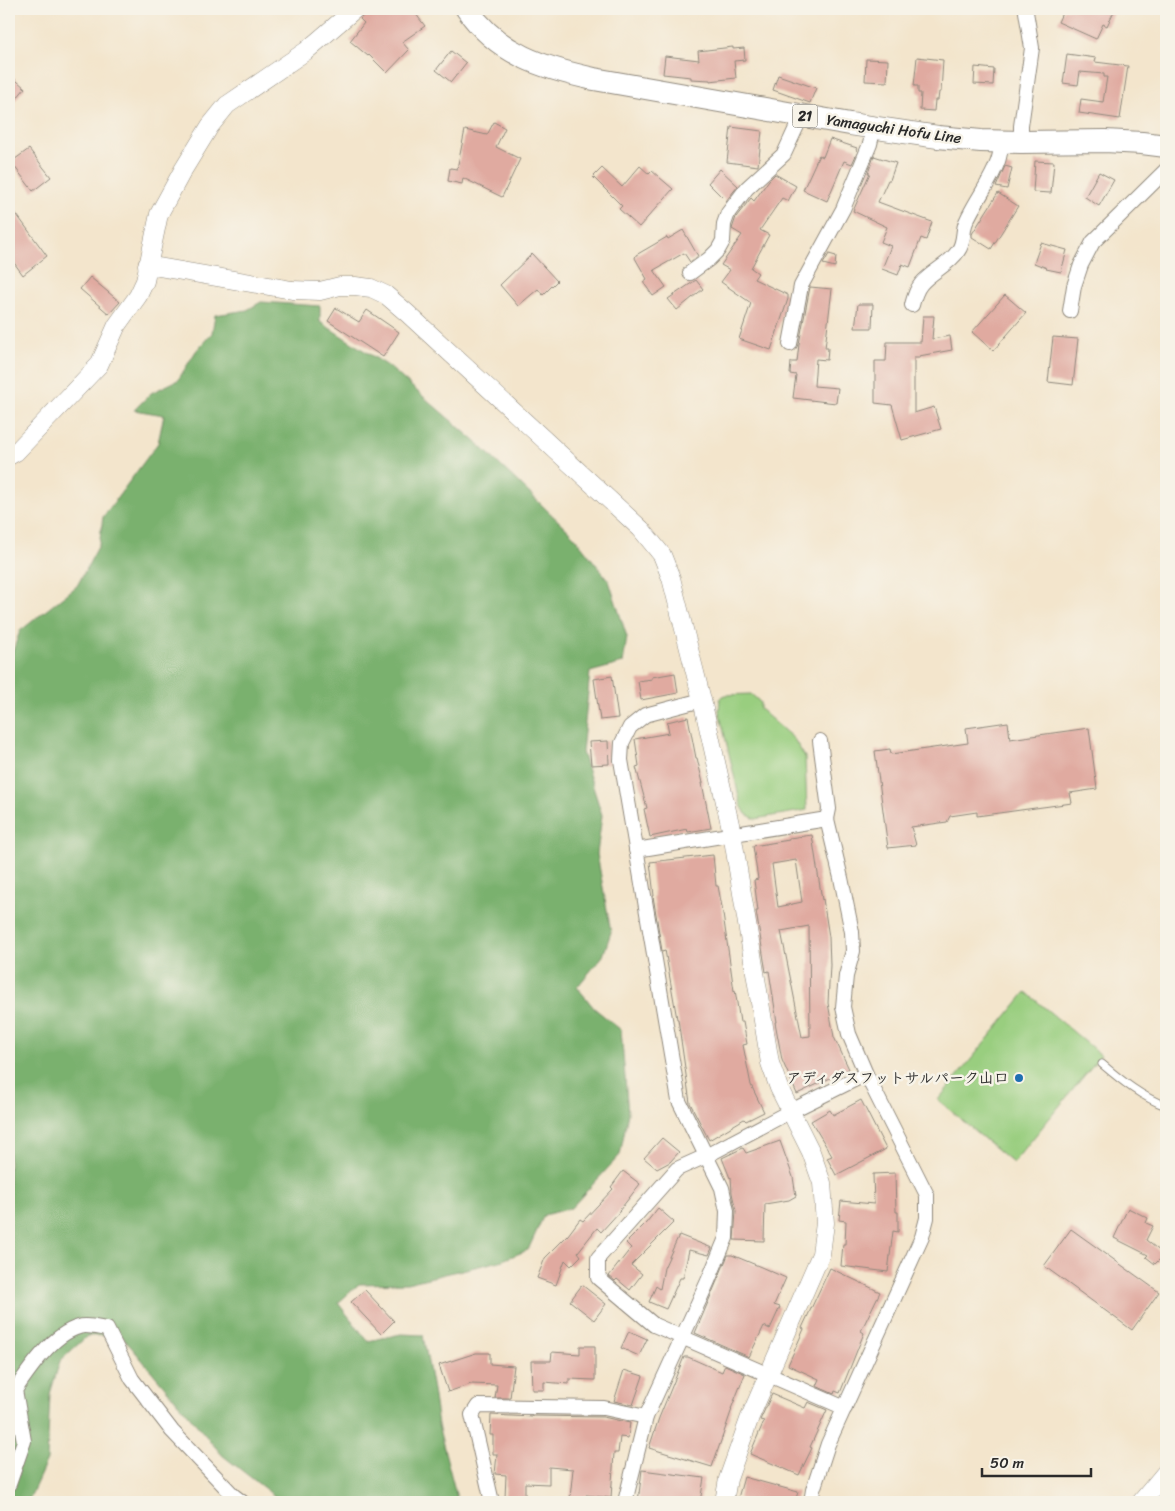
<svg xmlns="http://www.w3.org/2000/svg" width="1175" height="1511" font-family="Sriracha,'Klee One',sans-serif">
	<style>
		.green { fill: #99ce7f; stroke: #627c55 }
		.forest { fill: #7ab16e; stroke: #526e4c }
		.building { fill: #e0aaa0; fill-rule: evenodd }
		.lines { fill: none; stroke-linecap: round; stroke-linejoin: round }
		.service-casing { stroke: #8f887c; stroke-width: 9 }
		.minor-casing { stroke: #8f887c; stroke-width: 16 }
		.tertiary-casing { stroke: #8f887c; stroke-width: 19 }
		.primary-casing { stroke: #8f887c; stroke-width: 24 }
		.service { stroke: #fff; stroke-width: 7 }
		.minor { stroke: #fff; stroke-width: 14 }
		.tertiary { stroke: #fff; stroke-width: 18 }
		.primary { stroke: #fff; stroke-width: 22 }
		.poi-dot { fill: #1f6fb2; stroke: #f7f3e8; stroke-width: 2 }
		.labels { text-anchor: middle; stroke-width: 5; stroke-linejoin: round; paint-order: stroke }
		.shield { fill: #f7f3e8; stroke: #686764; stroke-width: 1 }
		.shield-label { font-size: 14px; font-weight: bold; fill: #2b2b2b }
		.street-label { font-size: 15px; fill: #2b2b2b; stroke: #f7f3e8 }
		.poi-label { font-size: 15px; font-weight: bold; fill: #2b2b2b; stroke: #f7f3e8; text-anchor: end }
	</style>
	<rect width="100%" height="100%" fill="#f7f3e8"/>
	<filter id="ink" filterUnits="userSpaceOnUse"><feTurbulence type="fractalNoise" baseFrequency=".02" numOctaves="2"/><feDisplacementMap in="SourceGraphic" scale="10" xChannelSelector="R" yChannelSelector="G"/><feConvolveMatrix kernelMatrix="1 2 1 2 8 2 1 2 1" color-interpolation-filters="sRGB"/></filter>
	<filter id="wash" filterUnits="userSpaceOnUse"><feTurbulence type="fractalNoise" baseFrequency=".0096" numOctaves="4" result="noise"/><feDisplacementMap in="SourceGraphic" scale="20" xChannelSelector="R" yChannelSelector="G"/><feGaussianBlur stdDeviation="1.12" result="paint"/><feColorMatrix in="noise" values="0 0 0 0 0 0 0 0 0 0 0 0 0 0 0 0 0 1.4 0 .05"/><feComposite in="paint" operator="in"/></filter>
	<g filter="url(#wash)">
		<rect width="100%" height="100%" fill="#f3e5cc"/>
		<!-- green -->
		<g class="green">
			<polygon points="751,694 760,702 760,709 794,739 805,757 807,810 755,819 746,814 741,805 719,711 720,698 725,695"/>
			<polygon points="1026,992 1101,1055 1013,1163 938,1100"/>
		</g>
		<!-- forest -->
		<polygon class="forest" points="261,302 320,306 320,322 388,366 477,443 573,535 609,581 627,637 623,663 590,672 582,752 602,815 597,854 611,932 603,956 577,987 594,1008 621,1030 628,1113 620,1155 571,1208 544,1215 528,1250 500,1261 407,1283 359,1284 338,1303 368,1341 401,1334 423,1335 433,1390 438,1425 458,1502 282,1502 222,1455 121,1335 87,1336 60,1361 50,1394 47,1460 28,1502 9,1502 9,662 20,631 77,586 99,545 103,517 158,443 164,415 134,410 151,393 178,380 196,351 212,333 215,315 247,310"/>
		<g id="blocks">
			<!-- building -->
			<g class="building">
				<polygon points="370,9 412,9 425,26 402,42 409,50 387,73 369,55 368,56 350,41 364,23 360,19"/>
				<polygon points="1064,9 1115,9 1107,26 1103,24 1096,39 1058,22"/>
				<polygon points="733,47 733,49 744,48 745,60 734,61 736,78 710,81 710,80 691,79 691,77 663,74 665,56 699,60 698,51"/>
				<polygon points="451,51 466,63 451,82 436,70"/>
				<polygon points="1067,54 1096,58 1095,62 1128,66 1120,119 1079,113 1081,99 1103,102 1107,77 1104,77 1104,74 1080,72 1078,85 1063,83"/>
				<polygon points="917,57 943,60 941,92 939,92 938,100 935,100 934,111 920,110 921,93 918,93 918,86 914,86"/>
				<polygon points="866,59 888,60 887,82 865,81"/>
				<polygon points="975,67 994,69 993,85 974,84"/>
				<polygon points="9,74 25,88 9,108"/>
				<polygon points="778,75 816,88 810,103 773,90"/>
				<polygon points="494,122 505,128 496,147 520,159 502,197 463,178 462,184 448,181 450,168 457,169 465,130 487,135"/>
				<polygon points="731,127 762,131 758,166 727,162"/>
				<polygon points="830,139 857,148 856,150 858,151 852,164 844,161 827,201 803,190 819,155 823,157"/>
				<polygon points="29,149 51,177 33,191 11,162"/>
				<polygon points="874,156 896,163 890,180 888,180 878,202 932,222 926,240 921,238 910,267 902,264 898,275 882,269 891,246 881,242 887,227 853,211 870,173 868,173"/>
				<polygon points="1035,161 1054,162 1051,193 1033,192"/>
				<polygon points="640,166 649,174 652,171 673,189 639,227 619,209 622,206 593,177 602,168 622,187"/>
				<polygon points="1005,166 1012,168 1007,189 996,187"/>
				<polygon points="720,169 738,186 726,201 708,183"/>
				<polygon points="1099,172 1114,180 1099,206 1085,197"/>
				<polygon points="775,174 796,186 788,201 782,198 760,230 769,235 751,268 758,273 754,279 788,295 788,299 771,350 739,339 751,303 721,282 730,270 721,265 742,235 732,229 736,217 751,198 754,201 769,180"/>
				<polygon points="998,193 1018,206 991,249 972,237 972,234"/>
				<polygon points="9,204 47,256 23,275 9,256"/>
				<polygon points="683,230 698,256 690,262 684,253 654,270 666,287 653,296 643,282 647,279 635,258 636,255 667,237 668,239"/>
				<polygon points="1041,243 1067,250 1061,272 1046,269 1047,268 1034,263"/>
				<polygon points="532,254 557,281 543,295 538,289 518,306 500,285"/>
				<polygon points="829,254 836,256 835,267 823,264"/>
				<polygon points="90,277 120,302 109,314 80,289"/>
				<polygon points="696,280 703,289 677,310 668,299"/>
				<polygon points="810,287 832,289 825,348 828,348 827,360 816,359 814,386 838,388 836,403 793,398 796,375 790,374 791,362 797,362 799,344"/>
				<polygon points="1005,295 1026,313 993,351 972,332"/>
				<polygon points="858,304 873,304 872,328 855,328"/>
				<polygon points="336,308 359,322 367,310 399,332 383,357 328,321"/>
				<polygon points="923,316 934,316 932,339 950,336 952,350 919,356 919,358 914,358 914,413 934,407 941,429 902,440 892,405 875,403 875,361 886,361 887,342 921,342"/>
				<polygon points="1053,337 1078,339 1073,385 1048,382"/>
				<polygon points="675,673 678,693 641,700 638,681 652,679 652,677"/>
				<polygon points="612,676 618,718 600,720 594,679"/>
				<polygon points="688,717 696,758 697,758 703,783 702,783 711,828 688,832 687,829 650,837 644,809 647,808 636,767 639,766 635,739 669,733 667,722"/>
				<polygon points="1008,722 1010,739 1089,728 1097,789 1070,793 1072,803 977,816 977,812 950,816 947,822 911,827 916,845 888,848 875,751 890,749 891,754 968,743 966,728"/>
				<polygon points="608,741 609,764 591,765 589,742"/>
				<path d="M812,835l10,65 1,-1 6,38 1,28 -2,38 6,34 15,32 -52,25 -15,-34 -7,-38h2l-8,-51 -3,1 -10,-61h2l-4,-31 4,-1 -5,-33 36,-6v-2zM796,860l6,42 -24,5 -6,-43zM809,926l1,110 -8,1 -21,-106z"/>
				<polygon points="713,855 716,886 718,886 722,907 734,991 735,990 740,1022 743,1022 747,1044 743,1045 751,1085 764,1112 746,1121 744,1119 709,1140 690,1103 678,1019 677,1019 665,950 662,951 653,896 654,896 650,862"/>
				<polygon points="861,1100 886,1149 836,1175 827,1158 832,1156 811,1121 830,1110 833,1115"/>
				<polygon points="662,1138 679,1152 670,1162 657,1169 644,1158"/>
				<polygon points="780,1141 793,1177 796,1196 789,1200 765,1204 764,1241 734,1240 736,1211 732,1193 731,1177 730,1178 722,1158 743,1148 746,1153"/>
				<polygon points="623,1171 640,1184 619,1211 620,1211 601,1232 597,1228 578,1252 581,1256 571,1266 565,1260 556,1285 537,1278 545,1258 568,1235 580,1219 583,1221 613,1189 611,1187"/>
				<polygon points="895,1173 896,1212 898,1212 898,1232 893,1231 888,1272 841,1266 843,1244 845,1244 846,1221 839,1220 841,1201 874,1204 873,1174"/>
				<polygon points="658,1208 674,1222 631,1265 642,1274 630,1290 617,1279 615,1281 609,1276 631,1248 626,1243 646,1223"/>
				<polygon points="1128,1208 1148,1218 1146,1223 1153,1226 1146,1240 1166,1256 1166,1263 1159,1260 1155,1264 1146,1257 1148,1255 1114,1238"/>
				<polygon points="1071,1229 1159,1292 1132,1330 1044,1266"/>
				<polygon points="679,1235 712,1248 709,1255 689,1250 683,1278 680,1278 666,1309 649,1302 656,1286 660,1289 664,1268"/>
				<polygon points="728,1255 732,1255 761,1267 786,1278 774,1305 780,1307 770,1329 764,1326 749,1357 695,1333"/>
				<polygon points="830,1268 880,1292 861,1331 864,1333 840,1393 835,1391 834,1394 816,1386 819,1379 788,1365 804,1329 802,1328"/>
				<polygon points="582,1285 606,1304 594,1320 570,1301"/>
				<polygon points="365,1290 394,1321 381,1334 351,1302"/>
				<polygon points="629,1331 647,1339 639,1356 621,1348"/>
				<polygon points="580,1346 595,1346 595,1380 569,1379 569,1384 544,1382 544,1390 532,1390 531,1361 551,1361 552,1352 580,1354"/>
				<polygon points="476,1353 490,1353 490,1364 514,1366 510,1398 495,1398 497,1385 471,1384 448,1392 439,1365"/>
				<polygon points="684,1357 688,1357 722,1372 725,1365 745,1374 731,1409 732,1409 712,1467 649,1448 659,1418"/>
				<polygon points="624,1370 643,1376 633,1405 614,1401"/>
				<polygon points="772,1394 805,1408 808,1402 827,1410 810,1447 812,1448 799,1475 750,1454 764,1421 760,1420"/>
				<polygon points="491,1415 532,1417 532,1416 603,1417 630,1423 628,1438 620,1437 618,1453 614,1453 611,1498 586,1495 586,1499 570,1498 573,1469 549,1467 549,1484 525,1483 525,1499 505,1498 506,1475 495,1474 497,1454 493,1454 493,1435 490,1435"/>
				<polygon points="642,1470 704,1478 700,1502 684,1500 684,1502 638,1502"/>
				<polygon points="744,1477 798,1492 795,1502 751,1502 738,1498"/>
			</g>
		</g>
	</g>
	<g filter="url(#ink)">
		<use href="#blocks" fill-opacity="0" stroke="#8f887c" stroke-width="1"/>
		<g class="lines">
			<!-- service casing -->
			<g class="service-casing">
				<path id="service" d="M1102,1064c20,17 40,33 64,42"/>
			</g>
			<!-- minor casing -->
			<g class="minor-casing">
				<g id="minor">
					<polyline points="1021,142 1021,126 1032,48 1026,12 1027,9"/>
					<polyline points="690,273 709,259 718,250 723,241 724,224 728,213 747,188 784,154 802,115"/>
					<path d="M912,305c2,-8 4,-15 9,-21 11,-13 28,-19 37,-33 7,-9 4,-20 8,-29 9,-21 25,-40 32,-61 2,-6 3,-13 4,-19"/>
					<polyline points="1070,311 1074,286 1081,265 1093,242 1166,170"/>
					<polyline points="790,344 801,286 843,209 870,144 874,127"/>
					<polyline points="820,741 829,809 827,819"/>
					<polyline points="636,850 827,819 841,878 852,932 853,951 846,976 843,1007 849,1034 866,1074 927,1195 927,1218 922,1237 828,1444 813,1490 811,1502"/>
					<polyline points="845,1408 654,1325 598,1278 598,1258 677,1169 706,1156 791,1111 866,1074"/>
					<path d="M9,1484l15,-43 -9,-51c15,-22 38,-56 64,-63 8,-3 20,1 28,2l25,50 40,52 62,65 8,6"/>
					<polyline points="492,1502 472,1415 478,1406 604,1408 646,1417"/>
					<polyline points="625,1502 646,1417 708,1281 726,1238 727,1211 722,1188 679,1101 621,760 622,743 630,727 645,715 702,700"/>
				</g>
			</g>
			<!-- tertiary casing -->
			<g class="tertiary-casing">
				<g id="tertiary">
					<polyline points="147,265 292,290 320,291 340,286 355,286 371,288 386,295 407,313 641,529 662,555 671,578 702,700 732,833 770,1063 779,1088 811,1152 822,1183 825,1223 821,1254 750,1417 728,1479 724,1502"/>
					<polyline points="9,456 16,452 99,365 117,325 138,296 145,281 159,214 183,170 210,126 227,105 306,51 355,9"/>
					<polyline points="1141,1502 1166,1472"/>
				</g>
			</g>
			<!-- primary casing -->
			<g class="primary-casing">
				<path id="primary" d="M467,9c31,45 76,59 127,70l256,45 88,13 43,4 40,1 84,-1 37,2 24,3"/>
			</g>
			<!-- service -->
			<use href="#service" class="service"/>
			<!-- minor -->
			<use href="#minor" class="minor"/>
			<!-- tertiary -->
			<use href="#tertiary" class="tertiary"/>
			<!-- primary -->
			<use href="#primary" class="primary"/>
		</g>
	</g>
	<!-- markers -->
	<circle class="poi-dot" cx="1019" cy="1078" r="5"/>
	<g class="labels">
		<!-- shield labels -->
		<rect class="shield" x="792.5" y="104.5" width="25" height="23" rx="4"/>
		<g class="shield-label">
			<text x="805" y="121">21</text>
		</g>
		<!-- street labels -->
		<g class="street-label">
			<text transform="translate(894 129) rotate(8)" y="5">Yamaguchi Hofu Line</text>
		</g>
		<!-- poi labels -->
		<g class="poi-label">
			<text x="1009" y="1083">アディダスフットサルパーク山口</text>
		</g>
	</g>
	<!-- margin -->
	<rect width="1175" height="1511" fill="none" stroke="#f7f3e8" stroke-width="30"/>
	<!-- scale -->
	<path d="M982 1468v8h109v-8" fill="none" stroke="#2b2b2b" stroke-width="2.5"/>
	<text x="990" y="1468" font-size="15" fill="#2b2b2b" stroke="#f7f3e8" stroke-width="4" paint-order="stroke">50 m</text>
</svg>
